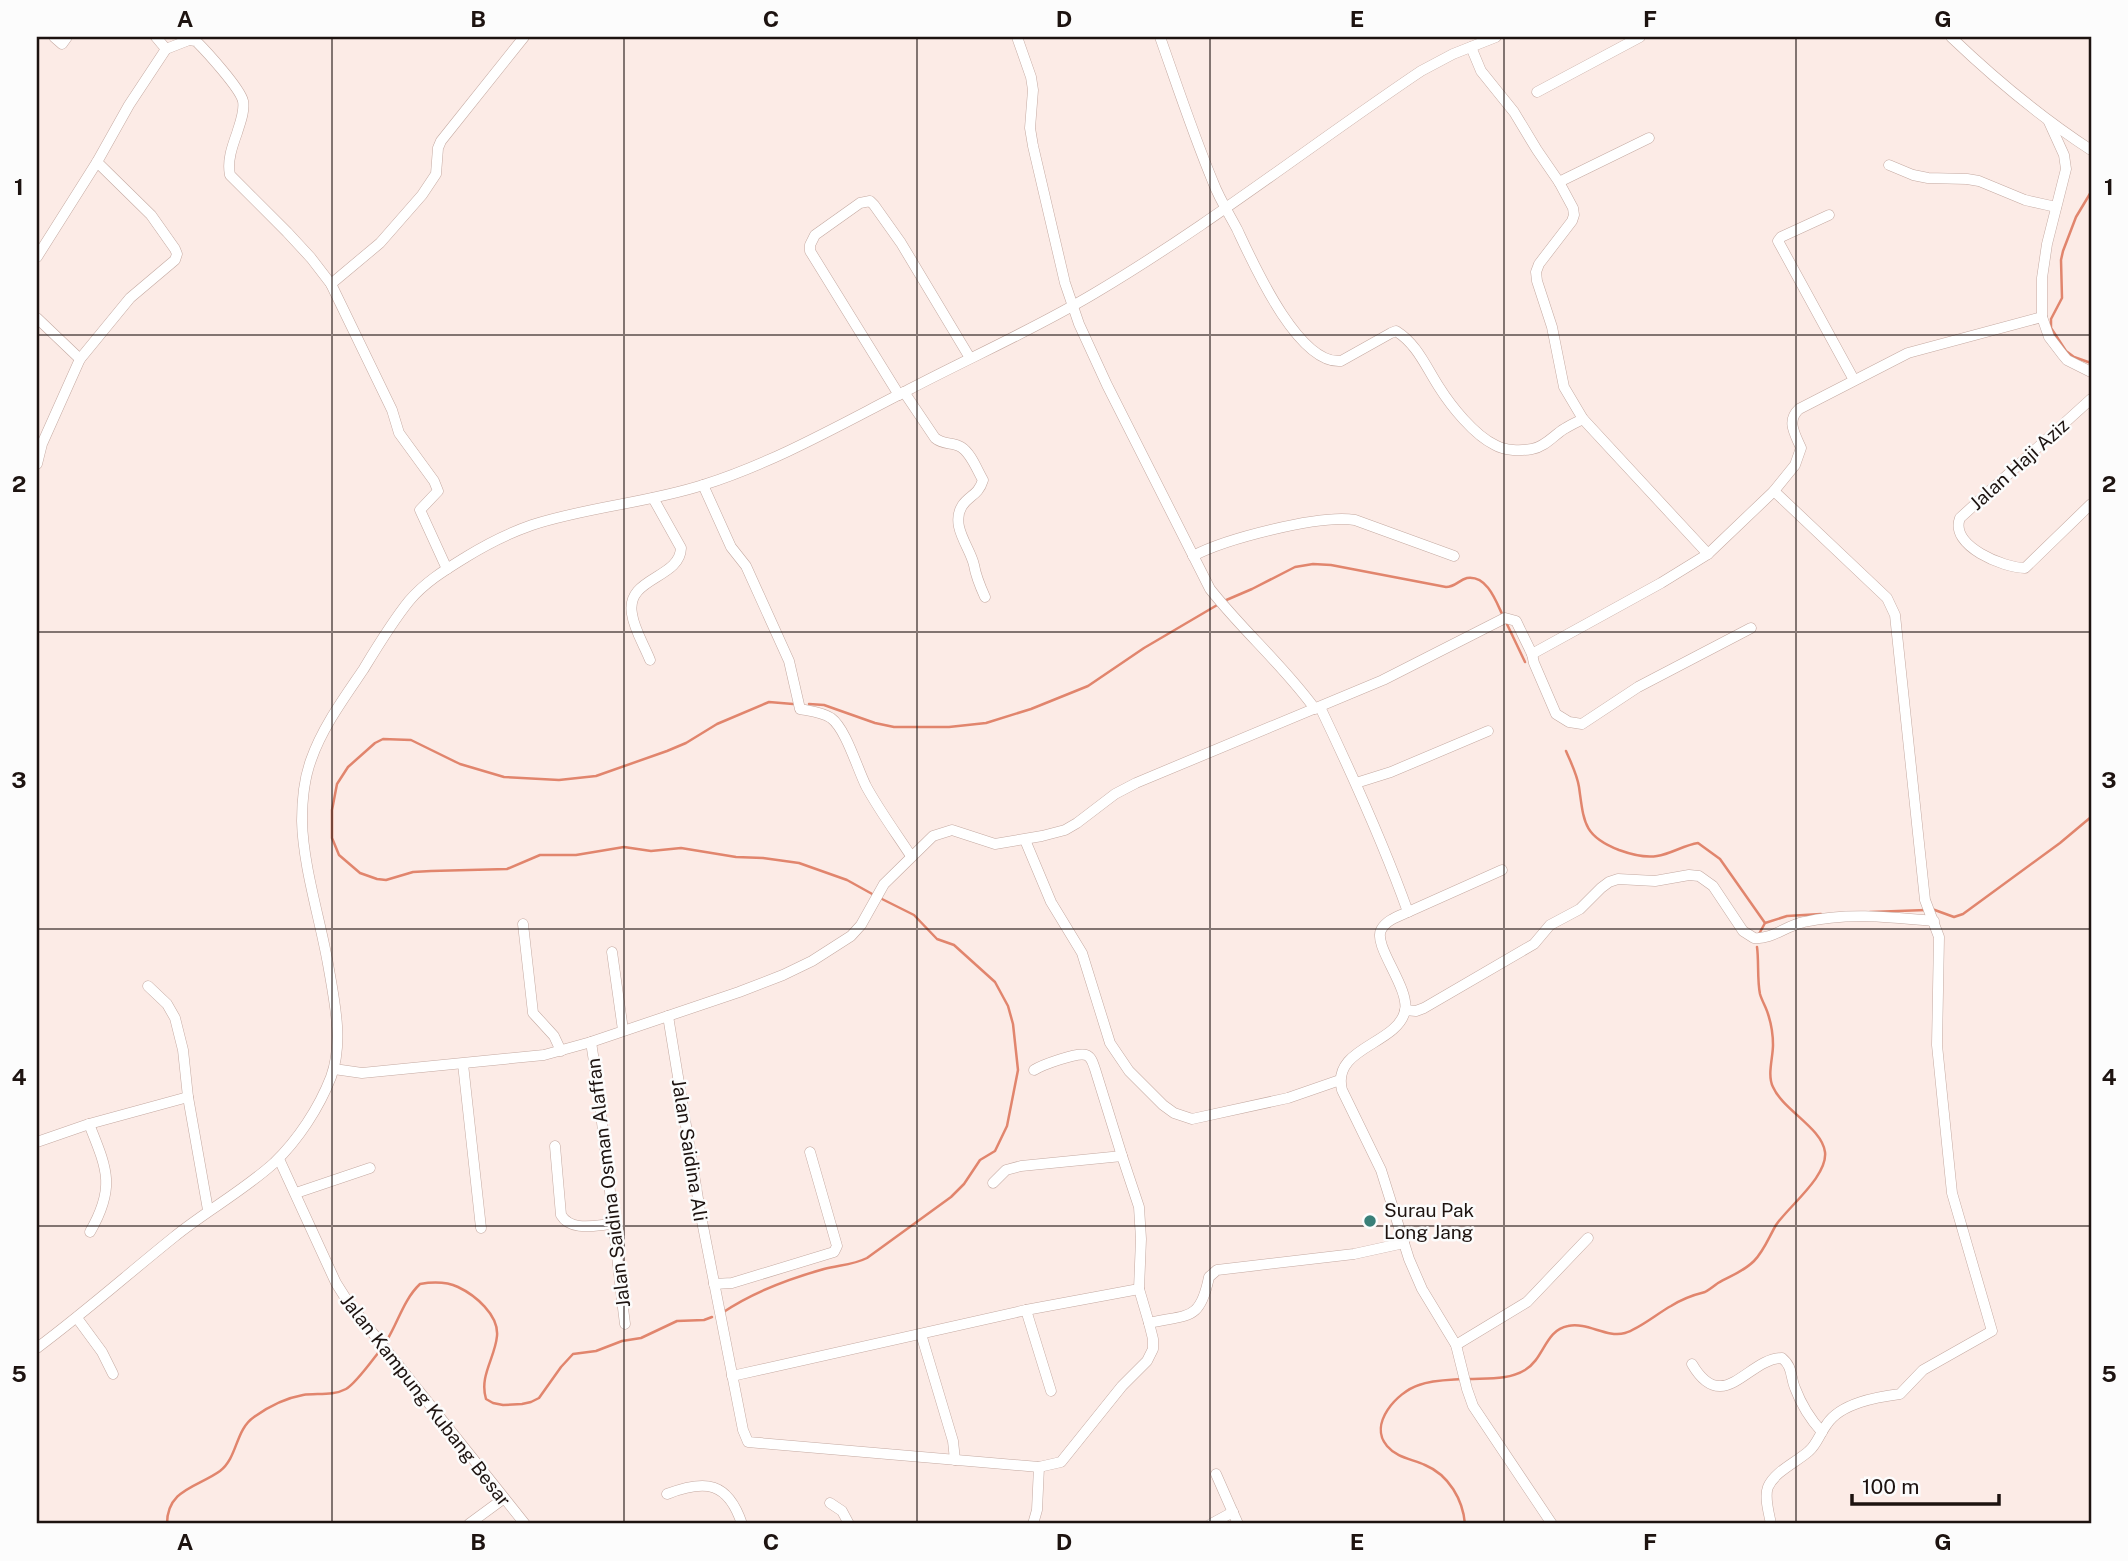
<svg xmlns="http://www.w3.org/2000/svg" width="2128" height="1561" font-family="'Public Sans',sans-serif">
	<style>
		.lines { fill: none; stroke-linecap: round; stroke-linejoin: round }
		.stream { stroke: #e1856d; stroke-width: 2.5 }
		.minor-casing { stroke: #c4a9a1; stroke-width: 11 }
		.minor { stroke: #fff; stroke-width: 10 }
		.grid { fill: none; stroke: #1d1310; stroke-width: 2; stroke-opacity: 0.55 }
		.poi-dot { fill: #397f78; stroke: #fcfcfc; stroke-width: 2.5 }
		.labels { text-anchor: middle; stroke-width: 5; stroke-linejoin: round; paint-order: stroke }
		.street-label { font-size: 19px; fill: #1d1310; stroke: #fcfcfc }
		.poi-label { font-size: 19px; fill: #1d1310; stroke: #fcfcfc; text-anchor: start }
		.neatline { fill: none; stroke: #1d1310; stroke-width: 2.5 }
		.grid-label { font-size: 23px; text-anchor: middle; font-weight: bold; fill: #1d1310 }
	</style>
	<rect width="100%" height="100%" fill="#fcebe6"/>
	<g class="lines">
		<!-- stream -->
		<g class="stream">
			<polyline points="2091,192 2076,217 2063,251 2061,260 2062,298 2051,319 2051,328 2066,351 2074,357 2091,363"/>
			<polyline points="1505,620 1525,662"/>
			<polyline points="793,704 769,702 717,724 686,743 667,751 596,776 559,780 504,777 460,764 411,740 383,739 375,743 348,767 337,784 332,810 332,838 339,855 360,873 377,879 386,880 413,872 431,871 507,869 540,855 576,855 624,847 651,851 681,848 736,857 763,858 799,863 847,880 874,895"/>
			<path d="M809,704l15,1 51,18 19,4h55l37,-4 45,-14 57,-23 56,-38 80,-47 28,-12 43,-22 18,-3 18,1 115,22c9,0 13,-7 21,-9 20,-3 29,23 35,36"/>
			<path d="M1566,751c5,12 11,23 13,36 5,35 4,49 40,63 11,4 26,8 38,6 14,-2 27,-11 41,-13l22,16 45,64"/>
			<polyline points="1932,909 1954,917 1963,914 2060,843 2091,817"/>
			<polyline points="1870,912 1926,910"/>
			<polyline points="1759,934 1765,923 1787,916 1821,914"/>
			<path d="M722,1313c31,-21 66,-34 102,-44 15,-4 29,-4 43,-11l84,-61 13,-13 16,-24 15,-9 12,-25 11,-56 -5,-46 -5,-18 -13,-24 -41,-37 -17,-6 -23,-24 -34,-17"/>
			<path d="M387,1340c11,-18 17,-41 33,-56 12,-2 27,-2 38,3 17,8 41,28 39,49 -2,22 -18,40 -11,63l7,4 10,2 19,-1 9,-2 8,-4 22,-31 12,-13 23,-3 26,-10 19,-3 36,-17 27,-1 8,-3"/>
			<path d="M1462,1379c-14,1 -30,1 -43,6 -22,7 -51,39 -32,61 10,12 25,13 38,19 24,10 38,35 40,59"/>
			<path d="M1468,1379c19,-1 41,1 57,-9 19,-11 20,-40 43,-44 20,-4 38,12 57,7 14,-4 33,-20 46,-27 11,-7 22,-11 34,-14 4,-2 9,-6 13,-9 12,-7 25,-11 36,-22 10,-10 15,-24 22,-36 13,-19 52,-49 49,-73 -3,-24 -42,-42 -52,-65 -6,-12 0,-29 0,-42 0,-10 -2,-22 -5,-31 -2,-7 -6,-13 -8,-20 -3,-14 -1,-33 -3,-47"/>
			<path d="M167,1524c0,-35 31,-37 53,-53 18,-14 15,-41 34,-54 14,-10 32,-19 49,-22 14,-2 30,1 43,-6 9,-5 25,-27 32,-36"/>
		</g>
		<!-- minor casing -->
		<g class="minor-casing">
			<g id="minor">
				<polyline points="54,37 62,44 67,37"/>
				<polyline points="156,37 166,49"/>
				<path d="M1017,37l14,40 2,13 -3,38 3,18 32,137 14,41 28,61 103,204c33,42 74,77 105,120"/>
				<path d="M1160,37c17,48 33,97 53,145 6,16 16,32 24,47 16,34 61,136 104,132l50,-28 5,-2c21,13 30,36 43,56 12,19 35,48 56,58 10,6 26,6 37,4 13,-2 22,-14 32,-20 6,-4 13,-7 19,-10"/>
				<path d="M1951,37c45,43 88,79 140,113"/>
				<polyline points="1471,47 1481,71 1514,112 1537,150 1559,182 1573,208 1574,215 1572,221 1539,264 1536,272 1537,281 1552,327 1564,387 1583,419 1708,554"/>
				<polyline points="1537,92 1640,37"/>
				<polyline points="2049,122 2064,155 2066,169 2047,244 2042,278 2042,317 2049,337 2062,354 2067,360 2091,372"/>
				<polyline points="1889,165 1913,175 1928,178 1967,179 1979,181 2025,200 2056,207"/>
				<polyline points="1559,182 1649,138"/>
				<polyline points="1829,215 1781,237 1778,241 1854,380"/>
				<path d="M37,257l60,-95 32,-57 37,-56 23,-9 7,1c10,10 44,47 47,60 2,10 -3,22 -6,32 -5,14 -10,28 -7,42l57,57 24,26 20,26 61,126 7,23 35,48 4,10 -18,19 27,59"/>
				<polyline points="331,284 380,243 422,195 436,174 438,148 441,141 524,37"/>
				<polyline points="37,318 80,359"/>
				<path d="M904,392l31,46c8,7 18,4 26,9 10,6 16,23 22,33 -5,16 -14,15 -21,26 -12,20 8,41 12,59 2,12 6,21 11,32"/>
				<polyline points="899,395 810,251 810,245 815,235 860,203 870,201 874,205 901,243 970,358"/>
				<path d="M2091,399l-131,119c-11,28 44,50 65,50l66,-64"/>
				<polyline points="37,464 42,444 80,359 130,298 175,260 177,254 175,249 151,215 97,162"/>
				<path d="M703,485l28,62 15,19 43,95 11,48c10,2 22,3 31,9 15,11 26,50 35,68 13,24 30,47 45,70"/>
				<path d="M1193,556c32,-17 127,-42 162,-36l99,36"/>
				<polyline points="1532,654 1534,663 1556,714 1569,722 1582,724 1638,687 1751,628"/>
				<path d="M650,660c-6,-15 -16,-31 -18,-46 -7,-37 48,-35 49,-66l-28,-50"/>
				<path d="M1320,707c32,67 63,135 88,205 -9,4 -22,8 -27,18 -8,16 29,58 24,81 -8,34 -74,36 -63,79l39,80 28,89 13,30 34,56 11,44 6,17 79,118"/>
				<polyline points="1356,783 1391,772 1488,731"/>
				<polyline points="1025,840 1051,902 1082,953 1110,1043 1129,1071 1163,1105 1174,1113 1192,1119 1288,1098 1340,1080"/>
				<polyline points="1408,912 1502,870"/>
				<polyline points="523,924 533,1013 554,1036 561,1051"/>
				<polyline points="612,952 623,1030"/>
				<polyline points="148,986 167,1004 175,1018 183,1050 188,1097 208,1210"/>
				<path d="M1405,1010l11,1 8,-3 110,-64 16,-19 30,-16 21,-21 8,-6 9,-3 37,2 34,-6 10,1 14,10 30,45 11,7c18,2 33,-13 50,-16 43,-10 87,-5 130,-1"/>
				<polyline points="668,1016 700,1211 743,1430 748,1442 1039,1467 1061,1462 1122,1386 1147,1361 1153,1349 1153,1339 1149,1323"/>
				<path d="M591,1042c15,94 22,188 34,282"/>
				<polyline points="463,1064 481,1228"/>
				<path d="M334,1069l28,4 182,-18 47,-13 148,-50 44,-17 29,-14 39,-25 10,-11 23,-41 49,-48 19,-6 43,14 47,-8 23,-6 12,-7 38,-29 21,-11 247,-103 122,-62 11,3 16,33 129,-71 47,-29 66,-63 21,-26 6,-17c-6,-14 -15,-27 -2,-39l109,-56 134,-36"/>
				<path d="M1034,1070c8,-5 43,-18 52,-15 6,2 7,9 9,14l27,87"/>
				<path d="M89,1124c18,45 27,63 1,108"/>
				<polyline points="37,1142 89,1124 188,1097"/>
				<path d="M555,1146l6,69c10,17 35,10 52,9"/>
				<polyline points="279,1159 336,1283 348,1302 525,1524"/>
				<path d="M993,1183l13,-13 15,-4 101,-10 17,51 2,32 -2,50 10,34c39,-9 51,-1 60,-46l8,-7 137,-16 50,-11"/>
				<polyline points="296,1193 370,1168"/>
				<polyline points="714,1284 732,1283 834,1252 837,1246 810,1152"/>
				<polyline points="1026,1310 1051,1391"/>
				<polyline points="77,1318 102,1352 113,1374"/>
				<polyline points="921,1334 953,1441 955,1460"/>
				<polyline points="1456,1345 1527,1302 1588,1238"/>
				<path d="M37,1348c47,-35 91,-74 137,-111 32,-26 69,-46 100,-74 24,-23 45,-55 57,-86 13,-35 3,-78 -3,-113 -8,-45 -25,-98 -26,-143 0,-20 2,-42 9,-61 11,-32 33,-62 52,-90 14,-23 29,-48 46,-69 16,-19 36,-31 57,-44 21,-13 43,-24 66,-32 55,-18 115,-22 171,-40 73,-23 140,-62 207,-96 61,-32 125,-60 185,-96 113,-67 216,-148 326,-222l32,-17 43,-17"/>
				<path d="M1692,1364c31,53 56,-6 90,-6 11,9 8,18 13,30 6,16 16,32 27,44"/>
				<polyline points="732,1376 1026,1310 1139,1289"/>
				<polyline points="1216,1474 1238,1524"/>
				<path d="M667,1494c39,-15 61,-12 75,30"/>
				<polyline points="830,1503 842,1511 849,1524"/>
				<polyline points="469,1524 503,1499"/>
				<polyline points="1033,1524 1037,1510 1039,1467"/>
				<polyline points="1211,1524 1233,1512"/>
				<path d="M1771,1524c-2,-11 -7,-27 -3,-37 7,-16 29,-25 41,-36 8,-7 11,-18 18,-27 14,-21 50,-27 73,-30l23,-24 69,-39 -40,-138 -15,-148 2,-108 -14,-37 -30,-285 -8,-17 -113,-107"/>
			</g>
		</g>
		<!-- minor -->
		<use href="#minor" class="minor"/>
	</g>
	<!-- grid -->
	<path class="grid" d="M332,37v1487M624,37v1487M917,37v1487M1210,37v1487M1504,37v1487M1796,37v1487M37,335h2054M37,632h2054M37,929h2054M37,1226h2054"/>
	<!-- markers -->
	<circle class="poi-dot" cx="1370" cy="1221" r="7"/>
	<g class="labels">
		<!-- street labels -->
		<g class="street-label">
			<text transform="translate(2019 464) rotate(-42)" y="7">Jalan Haji Aziz</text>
			<text transform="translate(690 1150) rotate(81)" y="7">Jalan Saidina Ali</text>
			<text transform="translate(608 1183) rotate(-97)" y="7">Jalan Saidina Osman Alaffan</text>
			<text transform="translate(426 1400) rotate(52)" y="7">Jalan Kampung Kubang Besar</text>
		</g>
		<!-- poi labels -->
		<g class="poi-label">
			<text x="1384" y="1217">Surau Pak<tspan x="1384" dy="22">Long Jang</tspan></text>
		</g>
	</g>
	<!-- border -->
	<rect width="2128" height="1561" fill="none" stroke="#fcfcfc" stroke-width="77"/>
	<!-- scale -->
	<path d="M1852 1494v10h147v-10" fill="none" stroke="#1d1310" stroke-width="3.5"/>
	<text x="1862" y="1494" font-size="21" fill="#1d1310" stroke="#fcfcfc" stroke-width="5" paint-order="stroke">100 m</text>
	<rect x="38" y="38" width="2052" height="1484" class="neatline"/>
	<g class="grid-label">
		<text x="185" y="27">A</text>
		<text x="478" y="27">B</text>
		<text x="771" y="27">C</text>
		<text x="1064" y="27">D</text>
		<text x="1357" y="27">E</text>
		<text x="1650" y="27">F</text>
		<text x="1943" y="27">G</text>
		<text x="19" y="195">1</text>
		<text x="2109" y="195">1</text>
		<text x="19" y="492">2</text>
		<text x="2109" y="492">2</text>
		<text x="19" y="788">3</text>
		<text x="2109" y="788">3</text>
		<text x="19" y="1085">4</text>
		<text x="2109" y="1085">4</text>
		<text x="19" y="1382">5</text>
		<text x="2109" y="1382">5</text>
		<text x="185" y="1550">A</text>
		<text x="478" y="1550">B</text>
		<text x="771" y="1550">C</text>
		<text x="1064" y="1550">D</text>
		<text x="1357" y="1550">E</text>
		<text x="1650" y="1550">F</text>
		<text x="1943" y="1550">G</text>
	</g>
</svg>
